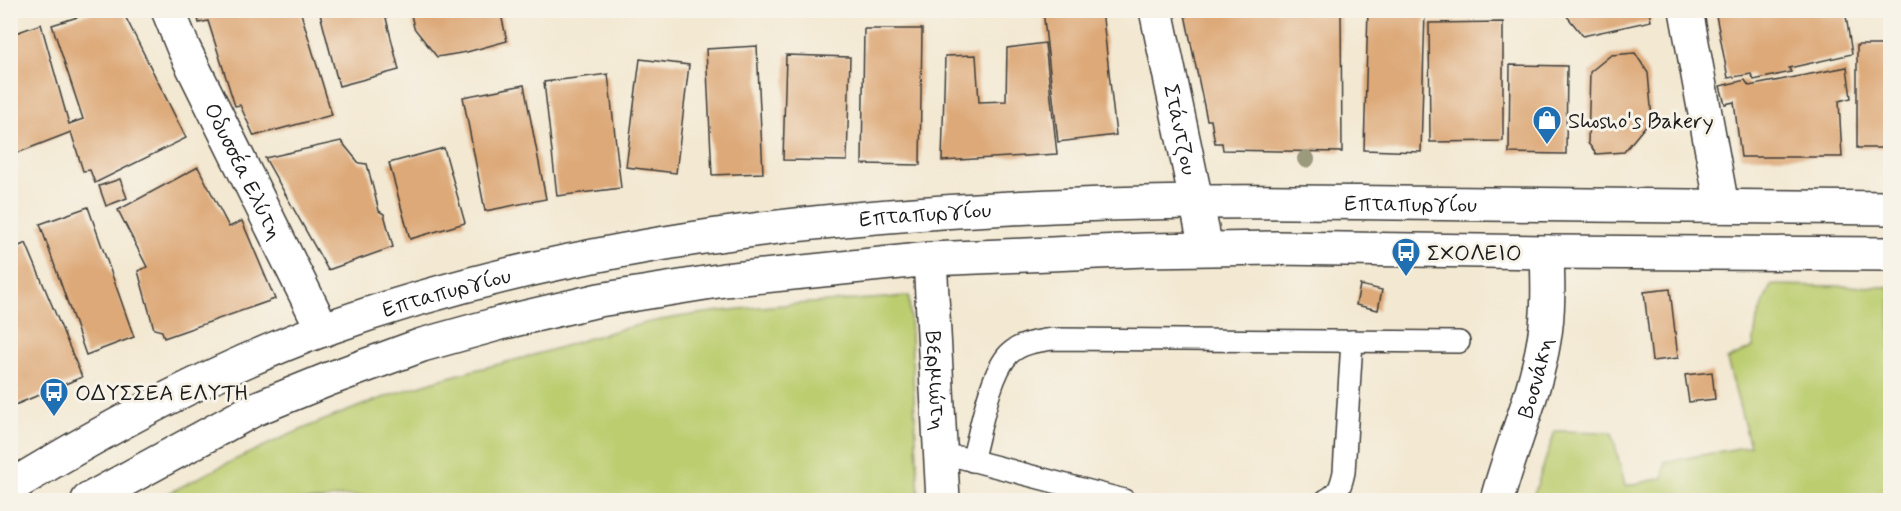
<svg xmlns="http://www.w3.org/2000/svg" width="1901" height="511" font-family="Mynerve,sans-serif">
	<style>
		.green { fill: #bccd70; stroke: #6c7446; stroke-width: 1.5 }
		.building { fill: #dda978 }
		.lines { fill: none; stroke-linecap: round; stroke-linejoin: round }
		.service-casing { stroke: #3c3b37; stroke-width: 24 }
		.minor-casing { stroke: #3c3b37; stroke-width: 36 }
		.secondary-casing { stroke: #3c3b37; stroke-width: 36 }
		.service { stroke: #fff; stroke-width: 21 }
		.minor { stroke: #fff; stroke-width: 33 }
		.secondary { stroke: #fff; stroke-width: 33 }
		.tree { fill: #9c9a7d }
		.labels { text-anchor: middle; stroke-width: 6; stroke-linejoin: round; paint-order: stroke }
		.poi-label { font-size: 22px; fill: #1c1c1c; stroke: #f7f3e8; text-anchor: start }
		.street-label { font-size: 22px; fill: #1c1c1c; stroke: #f7f3e8 }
	</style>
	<rect width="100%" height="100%" fill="#f7f3e8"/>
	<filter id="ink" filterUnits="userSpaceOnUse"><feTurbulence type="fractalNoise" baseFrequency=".0167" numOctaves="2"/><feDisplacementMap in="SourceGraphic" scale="12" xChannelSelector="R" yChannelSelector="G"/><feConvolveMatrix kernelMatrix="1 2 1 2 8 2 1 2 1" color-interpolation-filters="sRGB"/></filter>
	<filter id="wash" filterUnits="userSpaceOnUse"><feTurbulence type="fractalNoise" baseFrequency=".008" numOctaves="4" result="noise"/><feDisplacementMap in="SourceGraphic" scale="24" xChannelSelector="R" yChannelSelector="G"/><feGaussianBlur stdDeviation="1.35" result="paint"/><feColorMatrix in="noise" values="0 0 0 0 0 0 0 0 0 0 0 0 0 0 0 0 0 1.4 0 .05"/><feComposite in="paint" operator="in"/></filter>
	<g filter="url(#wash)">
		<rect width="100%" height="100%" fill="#f3e8d1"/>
		<!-- green -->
		<g class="green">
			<polygon points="1771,285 1890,287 1890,500 1532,500 1555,431 1612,432 1625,486 1663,478 1665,462 1750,446 1727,360 1753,347 1757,319"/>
			<path d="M909,296l10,204h-541c-20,-6 -36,-5 -56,0h-166c89,-48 184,-91 282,-120 29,-9 59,-15 88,-23 45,-12 89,-29 135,-37 82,-15 166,-17 248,-24z"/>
		</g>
		<g id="blocks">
			<!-- building -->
			<g class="building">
				<polygon points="100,10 122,10 186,138 95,183 90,170 83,171 71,132 17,153 10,136 10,35 41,24 69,124 83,119 52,25"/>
				<polygon points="196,10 300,10 332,115 254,136 240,105 235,106 208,21 199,23"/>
				<polygon points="319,10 384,10 399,70 339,86"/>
				<polygon points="410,10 500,10 507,41 467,52 437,57 414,28"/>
				<polygon points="1043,10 1102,10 1116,135 1058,142"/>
				<polygon points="1184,10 1341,10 1342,152 1223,150 1222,143 1215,143 1211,120 1207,120"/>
				<polygon points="1368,10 1425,10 1421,152 1364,150"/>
				<polygon points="1562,10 1649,10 1651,21 1583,36"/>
				<polygon points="1715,10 1840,10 1846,16 1852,54 1789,68 1791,72 1754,80 1751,74 1728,78"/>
				<polygon points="1503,22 1503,141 1430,142 1429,23"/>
				<polygon points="864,29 922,29 920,165 862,164"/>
				<polygon points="1045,43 1057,154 942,161 945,56 976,55 979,102 1006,101 1007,48"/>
				<rect x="1857" y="45" width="33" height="103"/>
				<polygon points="757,46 763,173 712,175 706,49"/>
				<polygon points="1635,53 1648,73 1652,118 1624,152 1596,154 1588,143 1590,72 1611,55"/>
				<polygon points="786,55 850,57 847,161 783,160"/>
				<polygon points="640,59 689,65 676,173 626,167"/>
				<polygon points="1510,65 1567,66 1566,154 1509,153"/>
				<polygon points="1847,67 1851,98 1839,101 1842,157 1741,157 1734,102 1725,104 1720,86 1745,80 1749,86"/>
				<polygon points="608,74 621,188 557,196 544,82"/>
				<polygon points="524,85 546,199 485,211 463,97"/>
				<polygon points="341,141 359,163 367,164 379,211 384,214 393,247 328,270 265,158"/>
				<polygon points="444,148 465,223 410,239 389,163"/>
				<polygon points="198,167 229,227 242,221 275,299 164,338 162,331 154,329 138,271 147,267 118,210"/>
				<polygon points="120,179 127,198 106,206 99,186"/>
				<polygon points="88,207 134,337 86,355 40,224"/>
				<polygon points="26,243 82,377 10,407 10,250"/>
				<polygon points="1360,285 1382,290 1378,310 1356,305"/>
				<polygon points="1670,289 1678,358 1652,361 1644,292"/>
				<polygon points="1712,372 1715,399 1689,402 1685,375"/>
			</g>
		</g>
	</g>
	<g filter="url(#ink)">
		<use href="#blocks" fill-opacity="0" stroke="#3c3b37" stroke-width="1.5"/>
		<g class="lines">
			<!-- service casing -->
			<g class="service-casing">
				<g id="service">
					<polyline points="959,457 1124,500"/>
					<path d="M972,461c8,-28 17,-86 37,-107 12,-11 29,-13 44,-15l406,3"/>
					<path d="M1326,500c13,-7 15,-14 18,-28l8,-131"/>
				</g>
			</g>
			<!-- minor casing -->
			<g class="minor-casing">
				<g id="minor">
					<path id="s1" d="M168,10l15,37 140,283"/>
					<path id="s2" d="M1156,10l50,238"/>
					<polyline points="1686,10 1722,206"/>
					<path id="s3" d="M930,259l13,241"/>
					<path id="s4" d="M1497,500c14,-53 38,-105 47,-160 5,-29 4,-58 3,-88"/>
				</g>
			</g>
			<!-- secondary casing -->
			<g class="secondary-casing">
				<g id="secondary">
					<path id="s5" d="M10,487c99,-60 203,-117 312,-157 278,-100 577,-123 870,-128 68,-1 136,0 204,1 165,2 330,3 494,5"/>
					<polyline points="88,500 255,409 329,379 422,345 501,323 599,300 724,280 930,259 1145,250 1276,248 1547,252 1890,254"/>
				</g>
			</g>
			<!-- service -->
			<use href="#service" class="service"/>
			<!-- minor -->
			<use href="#minor" class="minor"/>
			<!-- secondary -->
			<use href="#secondary" class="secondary"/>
		</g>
		<!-- trees -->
		<circle class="tree" cx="1306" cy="159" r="9"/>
	</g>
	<!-- icons -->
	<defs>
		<g id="shop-pin" transform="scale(1.5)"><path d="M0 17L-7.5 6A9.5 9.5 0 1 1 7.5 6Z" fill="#1f6fb2" stroke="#f7f3e8"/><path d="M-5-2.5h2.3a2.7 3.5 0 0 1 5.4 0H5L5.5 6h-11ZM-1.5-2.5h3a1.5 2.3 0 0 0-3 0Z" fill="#fff"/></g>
		<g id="bus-pin" transform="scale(1.5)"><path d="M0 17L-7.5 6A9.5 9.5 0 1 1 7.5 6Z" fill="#1f6fb2" stroke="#f7f3e8"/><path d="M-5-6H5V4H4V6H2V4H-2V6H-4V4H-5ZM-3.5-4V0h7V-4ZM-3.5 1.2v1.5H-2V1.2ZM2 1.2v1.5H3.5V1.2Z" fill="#fff"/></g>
	</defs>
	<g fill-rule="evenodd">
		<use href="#shop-pin" x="1547" y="120"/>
		<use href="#bus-pin" x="1406" y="252"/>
		<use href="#bus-pin" x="54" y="392"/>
	</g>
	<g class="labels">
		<!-- poi labels -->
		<g class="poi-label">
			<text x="1568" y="128">Shosho's Bakery</text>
			<text x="1427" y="260">ΣΧΟΛΕΙΟ</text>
			<text x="75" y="400">ΟΔΥΣΣΕΑ ΕΛΥΤΗ</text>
		</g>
		<!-- street labels -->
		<g class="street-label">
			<text dy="8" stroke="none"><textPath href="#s2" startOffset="122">Στάντζου</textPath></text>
			<text dy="8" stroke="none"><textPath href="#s1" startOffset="178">Οδυσσέα Ελύτη</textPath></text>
			<text dy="8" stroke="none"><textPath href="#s5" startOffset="1452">Επταπυργίου</textPath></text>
			<text dy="8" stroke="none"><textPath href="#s5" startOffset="966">Επταπυργίου</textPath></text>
			<text dy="8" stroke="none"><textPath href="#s5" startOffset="480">Επταπυργίου</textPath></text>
			<text dy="8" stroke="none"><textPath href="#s4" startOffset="128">Βοσνάκη</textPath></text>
			<text dy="8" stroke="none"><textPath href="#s3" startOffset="122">Βερμιώτη</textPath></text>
		</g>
	</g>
	<!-- margin -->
	<rect width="1901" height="511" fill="none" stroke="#f7f3e8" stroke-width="36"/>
</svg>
